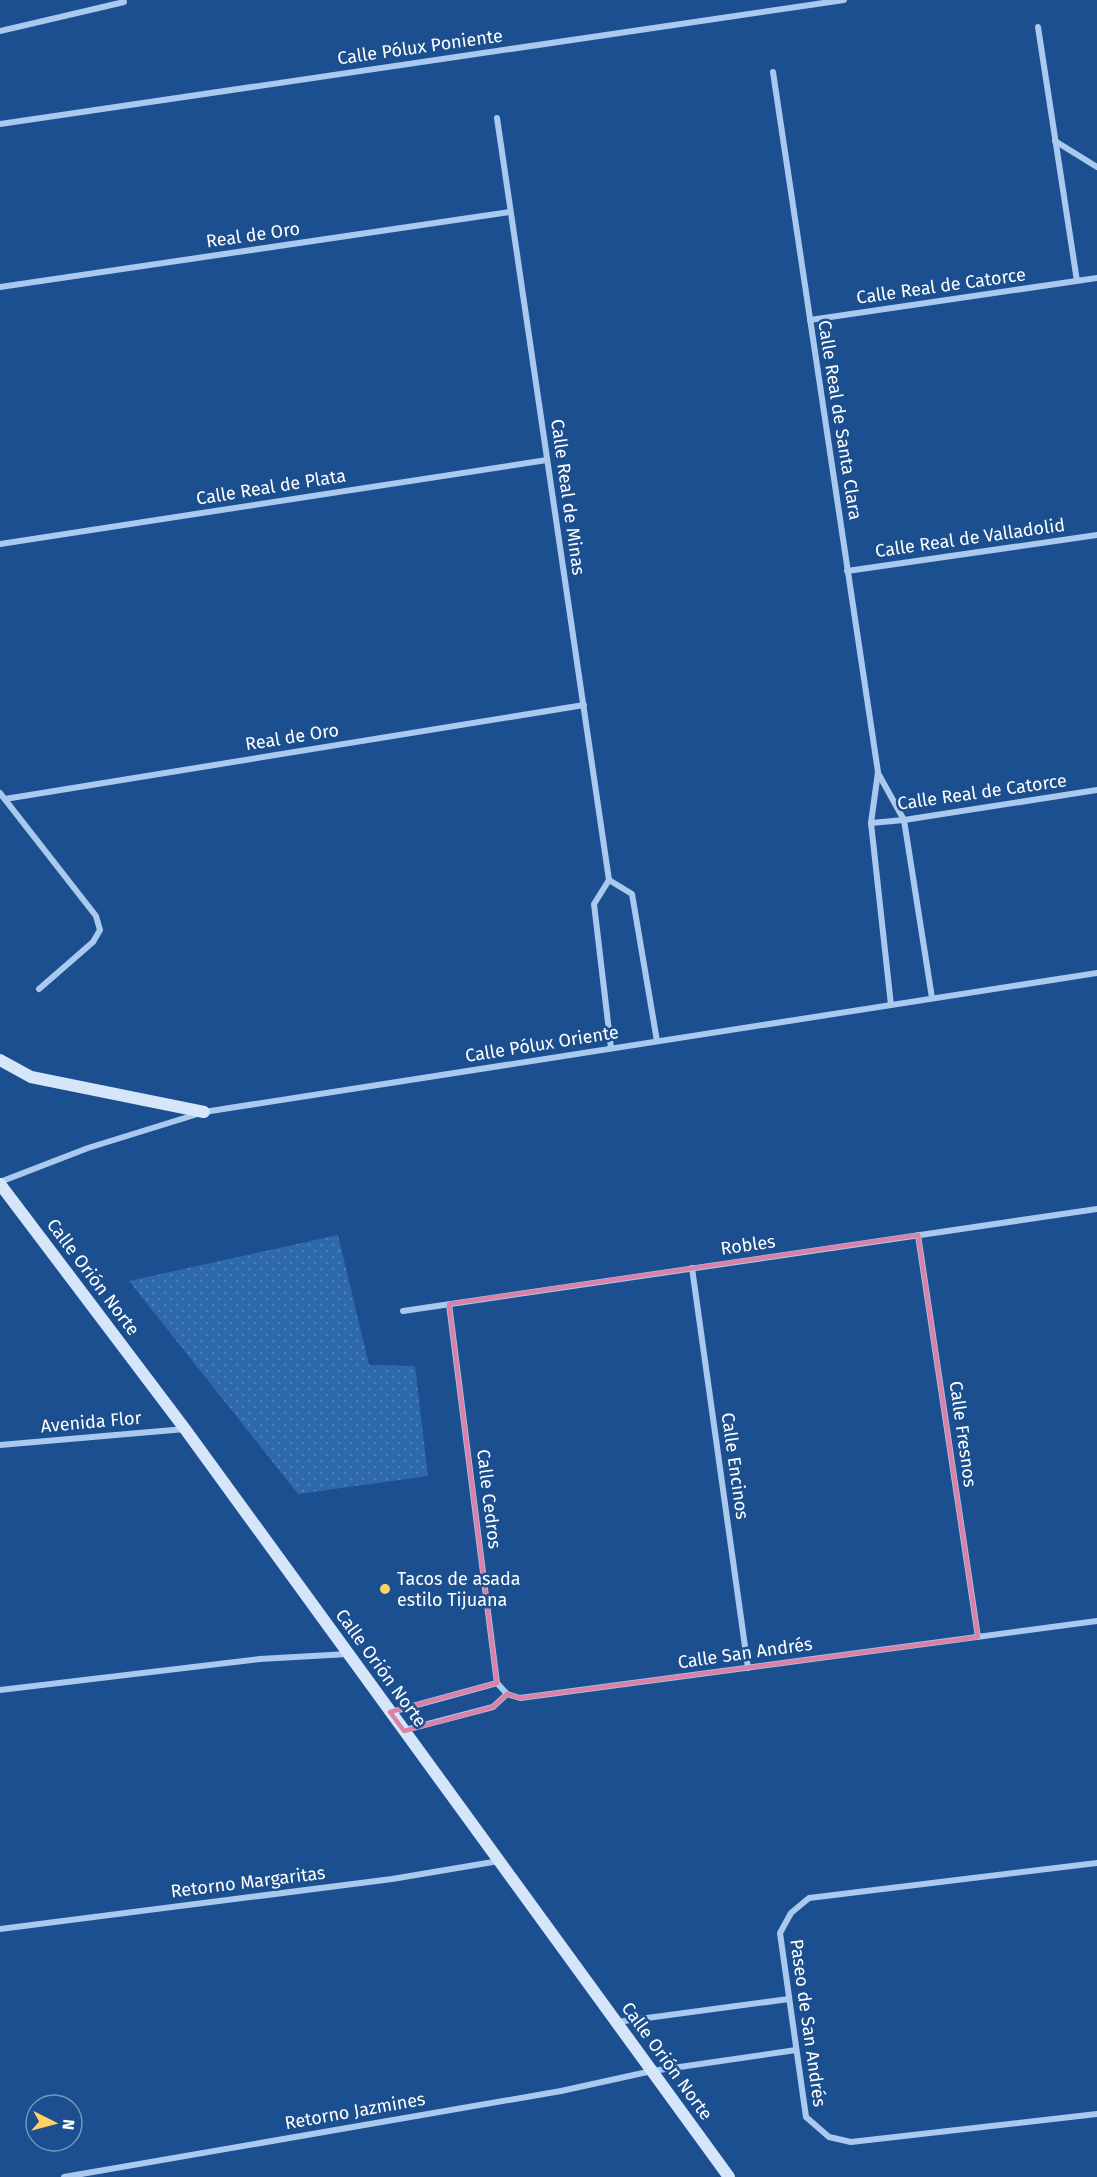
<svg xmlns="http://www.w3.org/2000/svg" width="1097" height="2177" font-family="'Fira Sans',sans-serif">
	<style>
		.park { fill: url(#park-dots) }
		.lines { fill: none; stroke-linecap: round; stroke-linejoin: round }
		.street { stroke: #a9c9ee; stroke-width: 6 }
		.secondary { stroke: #d6e6fa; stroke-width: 12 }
		.marked { fill: none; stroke: #dd80a5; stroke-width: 4.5; stroke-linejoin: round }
		.poi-dot { fill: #ffd166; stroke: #1b4f8f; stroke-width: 2 }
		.labels { text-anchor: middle; stroke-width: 5; stroke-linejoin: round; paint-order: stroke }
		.street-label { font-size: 18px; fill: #fff; stroke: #1b4f8f }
		.poi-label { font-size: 18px; fill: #fff; stroke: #1b4f8f; text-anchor: start }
	</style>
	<defs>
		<pattern id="park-dots" width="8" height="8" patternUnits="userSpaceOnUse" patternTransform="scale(1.5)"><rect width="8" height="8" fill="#2e69ad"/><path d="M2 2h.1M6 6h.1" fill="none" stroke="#4d80b9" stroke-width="1.8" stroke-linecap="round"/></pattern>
	</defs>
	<rect width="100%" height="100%" fill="#1b4f8f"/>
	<!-- park -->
	<polygon class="park" points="338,1235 369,1365 415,1366 428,1476 298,1494 129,1281"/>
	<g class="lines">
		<!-- street -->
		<g class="street">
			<polyline points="1038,27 1077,281"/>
			<polyline points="0,31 124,2"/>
			<polyline points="773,72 878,772 871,823 891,1005"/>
			<polyline points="497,118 609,880 594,904 611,1048"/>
			<polyline points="0,124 844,0"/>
			<polyline points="1055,141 1097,167"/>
			<polyline points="0,287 510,212"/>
			<polyline points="810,320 1097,278"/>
			<polyline points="0,544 547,460"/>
			<polyline points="847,571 1097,535"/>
			<polyline points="878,773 904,820 932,998"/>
			<polyline points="0,793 96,916 100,930 93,942 39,989"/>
			<polyline points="5,799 584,705"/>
			<polyline points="871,823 904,820 1097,790"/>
			<polyline points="609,880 632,894 657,1041"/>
			<polyline points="0,1182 88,1148 204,1112 1097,973"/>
			<polyline points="918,1235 978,1637"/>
			<polyline points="692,1268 748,1668"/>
			<polyline points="449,1304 497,1683 507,1694 520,1698 1097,1621"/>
			<polyline points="403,1311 1097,1209"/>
			<polyline points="0,1445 185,1429"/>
			<polyline points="0,1690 260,1659 348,1654"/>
			<polyline points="391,1712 497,1683"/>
			<polyline points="405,1730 493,1707 507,1694"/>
			<polyline points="1097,1863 809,1898 791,1913 780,1933 806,2117 829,2137 851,2142 1097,2114"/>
			<polyline points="0,1929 392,1879 499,1861"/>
			<polyline points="617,2022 789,1999"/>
			<polyline points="64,2177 561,2091 652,2071 796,2050"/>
		</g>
		<!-- secondary -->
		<g class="secondary">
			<polyline points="0,1060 31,1077 204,1112"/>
			<polyline points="0,1184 185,1429 729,2177"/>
		</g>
	</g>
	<!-- marked area -->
	<path class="marked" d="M918,1235l60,402 -458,61 -13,-4 -14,13 -89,24 -14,-19 107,-29 -48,-379z"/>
	<!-- markers -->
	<circle class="poi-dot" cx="385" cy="1589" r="6"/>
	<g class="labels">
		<!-- street labels -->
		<g class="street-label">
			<text transform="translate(420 47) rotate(-8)" y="6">Calle Pólux Poniente</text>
			<text transform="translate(253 235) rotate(-8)" y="6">Real de Oro</text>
			<text transform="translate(941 286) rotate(-8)" y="6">Calle Real de Catorce</text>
			<text transform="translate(840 420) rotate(81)" y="6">Calle Real de Santa Clara</text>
			<text transform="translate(271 487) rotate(-9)" y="6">Calle Real de Plata</text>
			<text transform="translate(568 497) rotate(82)" y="6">Calle Real de Minas</text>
			<text transform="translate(970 538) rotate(-8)" y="6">Calle Real de Valladolid</text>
			<text transform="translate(292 737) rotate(-9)" y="6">Real de Oro</text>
			<text transform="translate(982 792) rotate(-8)" y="6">Calle Real de Catorce</text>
			<text transform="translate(542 1044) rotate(-9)" y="6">Calle Pólux Oriente</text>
			<text transform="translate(748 1245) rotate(-8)" y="6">Robles</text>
			<text transform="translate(93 1277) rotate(53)" y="6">Calle Orión Norte</text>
			<text transform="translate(91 1422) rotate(-5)" y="6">Avenida Flor</text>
			<text transform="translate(963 1434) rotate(82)" y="6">Calle Fresnos</text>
			<text transform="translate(735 1466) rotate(82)" y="6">Calle Encinos</text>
			<text transform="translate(489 1499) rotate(83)" y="6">Calle Cedros</text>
			<text transform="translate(745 1653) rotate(-8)" y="6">Calle San Andrés</text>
			<text transform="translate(381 1668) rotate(54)" y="6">Calle Orión Norte</text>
			<text transform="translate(248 1882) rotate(-7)" y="6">Retorno Margaritas</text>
			<text transform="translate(808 2023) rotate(82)" y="6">Paseo de San Andrés</text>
			<text transform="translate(667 2061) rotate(54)" y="6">Calle Orión Norte</text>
			<text transform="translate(355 2111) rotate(-10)" y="6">Retorno Jazmines</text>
		</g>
		<!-- poi labels -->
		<g class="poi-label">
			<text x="397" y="1585">Tacos de asada<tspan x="397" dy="21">estilo Tijuana</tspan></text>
		</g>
	</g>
	<!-- north arrow -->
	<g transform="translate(54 2123) rotate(96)"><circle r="28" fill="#1b4f8f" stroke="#7695bc" stroke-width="1.5"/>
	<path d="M0-4.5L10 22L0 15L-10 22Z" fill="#ffd166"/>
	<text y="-9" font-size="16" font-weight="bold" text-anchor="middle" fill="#ffffff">N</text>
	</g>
</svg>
